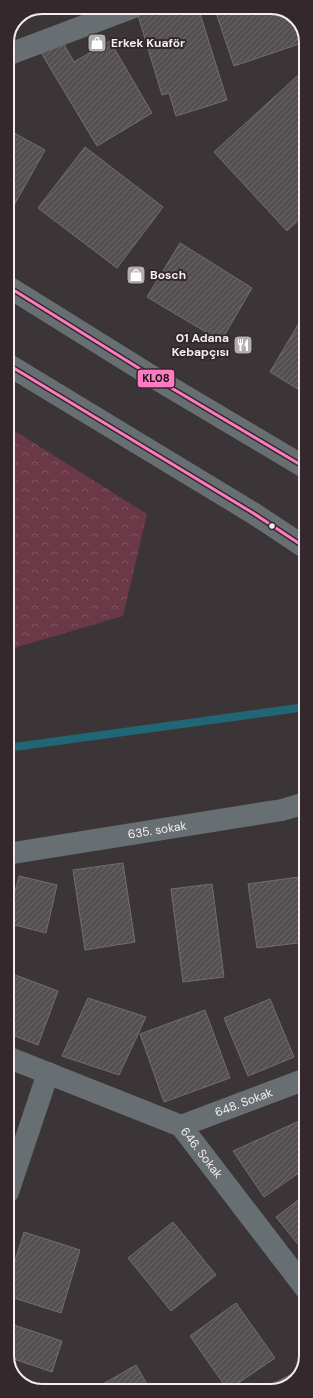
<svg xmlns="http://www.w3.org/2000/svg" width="313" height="1398" font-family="'DM Sans',sans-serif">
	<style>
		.park { fill: url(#park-crowns) }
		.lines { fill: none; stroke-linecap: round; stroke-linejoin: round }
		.stream { stroke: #216677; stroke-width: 8 }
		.building { fill: url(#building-hatch); stroke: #736d6f }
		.minor { stroke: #676f72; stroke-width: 22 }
		.primary { stroke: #686f73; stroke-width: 22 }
		.bus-1-casing { stroke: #33292c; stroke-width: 6 }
		.bus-1 { stroke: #fe7ac1; stroke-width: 3 }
		.bus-dot { fill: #f5eef0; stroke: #33292c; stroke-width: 1.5 }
		.labels { text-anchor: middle; stroke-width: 4; stroke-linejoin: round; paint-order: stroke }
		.poi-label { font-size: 12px; font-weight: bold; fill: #f5eef0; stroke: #33292c; text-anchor: start }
		.street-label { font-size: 12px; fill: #f5eef0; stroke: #33292c }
		.rim { fill: none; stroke: #f5eef0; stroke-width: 2 }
		.line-badge { stroke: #33292c; stroke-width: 1.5 }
		.pale-badge-label { font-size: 11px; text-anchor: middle; font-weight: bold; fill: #111 }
	</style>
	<defs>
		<pattern id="park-crowns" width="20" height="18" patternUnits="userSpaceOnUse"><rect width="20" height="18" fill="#6a3847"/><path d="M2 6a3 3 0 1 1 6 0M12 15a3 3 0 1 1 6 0" fill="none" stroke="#805562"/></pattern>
		<pattern id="building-hatch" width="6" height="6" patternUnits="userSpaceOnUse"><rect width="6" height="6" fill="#544f51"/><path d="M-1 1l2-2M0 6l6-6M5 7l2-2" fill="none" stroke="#6d696a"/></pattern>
	</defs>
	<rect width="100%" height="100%" fill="#3b3537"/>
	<!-- park -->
	<polygon class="park" points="7,426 147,514 123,616 7,650"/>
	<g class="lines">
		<!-- stream -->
		<polyline class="stream" points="7,748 306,707"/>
	</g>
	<!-- building -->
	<g class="building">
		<polygon points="153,7 198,7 227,100 176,116 169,93 162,95 137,12"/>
		<polygon points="214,7 275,7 295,17 305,36 305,42 234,66"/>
		<polygon points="61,39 74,62 110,41 152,113 97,146 40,51"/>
		<polygon points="305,69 305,214 287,231 214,152"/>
		<polygon points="7,129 45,150 13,207 7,203"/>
		<polygon points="85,147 163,207 117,268 38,208"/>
		<polygon points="180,243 252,288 221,341 147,297"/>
		<polygon points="305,313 306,394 270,372"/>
		<polygon points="123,863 135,942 85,950 73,870"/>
		<polygon points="19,876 57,885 46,933 7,923"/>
		<polygon points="306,876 306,942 257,948 248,884"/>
		<polygon points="212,884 224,977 183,982 171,889"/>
		<polygon points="10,973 58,991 38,1045 7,1033 7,978"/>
		<polygon points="88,998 146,1017 119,1075 62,1056"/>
		<polygon points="270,999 294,1057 248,1076 224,1018"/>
		<polygon points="205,1010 230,1078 164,1102 140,1034"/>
		<polygon points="306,1118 306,1168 264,1197 233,1151"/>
		<polygon points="306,1194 306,1254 276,1217"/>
		<polygon points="173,1222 216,1275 171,1311 128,1258"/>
		<polygon points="24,1232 80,1250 61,1313 8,1296 8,1283"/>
		<polygon points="236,1303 275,1358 228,1390 190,1336"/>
		<polygon points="8,1323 62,1341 52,1372 8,1357"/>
		<polygon points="136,1365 151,1391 91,1391"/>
		<polygon points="298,1371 299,1373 297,1379 277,1390 260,1390"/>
	</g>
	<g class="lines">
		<!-- minor -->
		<g class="minor">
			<polyline points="7,55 134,7"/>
			<path id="s1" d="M7,854l275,-44 24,-7"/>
			<path id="s2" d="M7,1057l174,69 125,163"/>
			<path id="s3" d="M181,1126l125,-47"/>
			<polyline points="8,1192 48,1073"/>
		</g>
		<!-- primary -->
		<g class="primary">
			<polyline points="7,286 153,377 306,468"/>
			<polyline points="7,364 253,513 306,548"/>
		</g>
		<!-- bus-1 casing -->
		<g class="bus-1-casing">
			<g id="bus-1">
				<polyline points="7,286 153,377 306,468"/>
				<polyline points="7,364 253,513 306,548"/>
			</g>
		</g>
		<!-- bus-1 -->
		<use href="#bus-1" class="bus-1"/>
	</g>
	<!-- icons -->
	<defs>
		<g id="shop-square" transform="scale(1)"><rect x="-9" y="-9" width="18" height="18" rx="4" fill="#b4adaf" stroke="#33292c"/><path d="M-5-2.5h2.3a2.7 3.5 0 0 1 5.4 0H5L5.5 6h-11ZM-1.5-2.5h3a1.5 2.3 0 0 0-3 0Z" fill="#fff"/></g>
		<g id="restaurant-square" transform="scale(1)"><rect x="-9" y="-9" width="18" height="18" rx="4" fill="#b4adaf" stroke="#33292c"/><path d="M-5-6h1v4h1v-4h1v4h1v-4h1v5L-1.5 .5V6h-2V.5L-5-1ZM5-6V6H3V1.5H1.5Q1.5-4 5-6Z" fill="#fff"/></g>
	</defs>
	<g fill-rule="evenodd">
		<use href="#shop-square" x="97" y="43"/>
		<use href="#shop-square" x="136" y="275"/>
		<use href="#restaurant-square" x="243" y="345"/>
	</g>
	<!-- markers -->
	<circle class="bus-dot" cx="272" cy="526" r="3.5"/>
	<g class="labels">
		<!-- poi labels -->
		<g class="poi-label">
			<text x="111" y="47">Erkek Kuaför</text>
			<text x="150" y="279">Bosch</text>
			<text x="229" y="342" text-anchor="end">01 Adana<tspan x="229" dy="14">Kebapçısı</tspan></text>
		</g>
		<!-- street labels -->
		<g class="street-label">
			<text dy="4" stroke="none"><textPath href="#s1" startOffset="152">635. sokak</textPath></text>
			<text dy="4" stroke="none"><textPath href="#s3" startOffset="67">648. Sokak</textPath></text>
			<text dy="4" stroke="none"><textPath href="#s2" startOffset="221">646. Sokak</textPath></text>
		</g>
	</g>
	<!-- crop -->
	<path d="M0 0H313V1398H0ZM42 14H271A28 28 0 0 1 299 42V1356A28 28 0 0 1 271 1384H42A28 28 0 0 1 14 1356V42A28 28 0 0 1 42 14Z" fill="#33292c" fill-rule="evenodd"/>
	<path class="rim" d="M42 14H271A28 28 0 0 1 299 42V1356A28 28 0 0 1 271 1384H42A28 28 0 0 1 14 1356V42A28 28 0 0 1 42 14Z"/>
	<rect class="line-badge" x="137" y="369" width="38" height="19" rx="4" fill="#fe7ac1"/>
	<g class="pale-badge-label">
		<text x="156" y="382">KL08</text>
	</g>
</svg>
